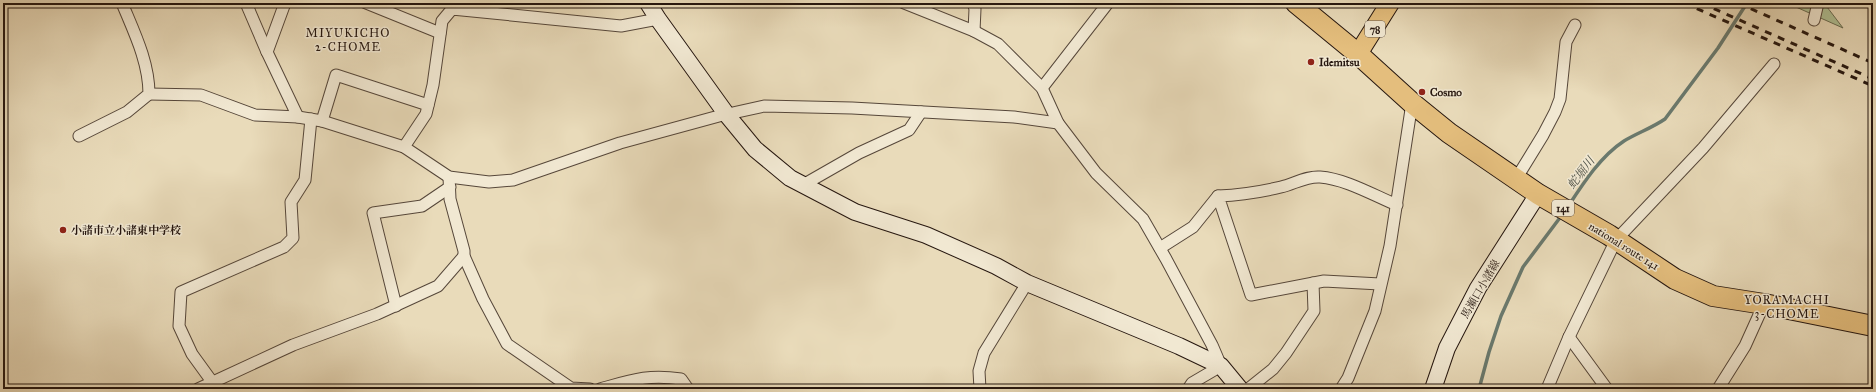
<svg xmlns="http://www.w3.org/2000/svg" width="1876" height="392" font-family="'IM FELL Great Primer','Noto Serif JP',serif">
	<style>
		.green { fill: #b0c195; stroke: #6a6c52 }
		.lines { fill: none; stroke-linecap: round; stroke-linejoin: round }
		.stream { stroke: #6a796d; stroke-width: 3.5 }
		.street-casing { stroke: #56473a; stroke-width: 13 }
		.secondary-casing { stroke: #25160f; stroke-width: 18 }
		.primary-casing { stroke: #25160f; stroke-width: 20 }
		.highway-casing { stroke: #25160f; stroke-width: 22 }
		.street { stroke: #f1e8d2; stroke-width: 11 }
		.secondary { stroke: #f1e8d2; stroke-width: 16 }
		.primary { stroke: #e4be7d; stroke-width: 18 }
		.highway { stroke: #e4be7d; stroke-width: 20 }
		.rail { stroke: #25160f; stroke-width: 3; stroke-dasharray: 7 7; stroke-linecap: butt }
		.poi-dot { fill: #8f2418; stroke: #f1e8d2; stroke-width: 1.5 }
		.labels { text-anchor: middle; stroke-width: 3; stroke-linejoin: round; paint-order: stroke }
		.shield { fill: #f1e8d2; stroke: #62554a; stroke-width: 1 }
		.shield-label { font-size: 10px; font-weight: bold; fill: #25160f }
		.poi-label { font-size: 11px; font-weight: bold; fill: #25160f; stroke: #f1e8d2; text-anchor: start }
		.street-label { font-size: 11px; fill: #25160f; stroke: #f1e8d2 }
		.neighbourhood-label { font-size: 12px; letter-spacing: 1px; fill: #25160f; stroke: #f1e8d2 }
		.water-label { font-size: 12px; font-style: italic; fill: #4d5046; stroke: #f1e8d2 }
	</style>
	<rect width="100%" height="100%" fill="#e9dbba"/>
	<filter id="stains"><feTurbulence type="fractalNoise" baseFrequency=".005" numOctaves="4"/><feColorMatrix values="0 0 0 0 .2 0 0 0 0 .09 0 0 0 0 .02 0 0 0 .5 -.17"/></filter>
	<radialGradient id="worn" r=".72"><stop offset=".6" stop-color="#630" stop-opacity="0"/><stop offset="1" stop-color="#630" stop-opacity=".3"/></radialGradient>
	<!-- green -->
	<polygon class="green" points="1787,3 1824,3 1843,28"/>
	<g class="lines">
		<!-- stream -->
		<g class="stream">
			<path d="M1569,205c15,-23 32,-49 55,-64 13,-8 28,-13 41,-22l53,-71 29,-45"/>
			<polyline points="1479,389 1489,352 1501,316 1523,267 1562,215"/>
		</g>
		<!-- street casing -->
		<g class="street-casing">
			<g id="street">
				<polyline points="246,3 267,52 298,117"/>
				<polyline points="366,3 440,33"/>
				<polyline points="904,3 974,31 998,44 1042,88 1058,123 1096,173 1143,219 1166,259 1212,345 1221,366 1192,383 1188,389"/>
				<polyline points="973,3 975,9 974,31"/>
				<polyline points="1814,20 1818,3"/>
				<polyline points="267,52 285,3"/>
				<polyline points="1042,88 1108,3"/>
				<polyline points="149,94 201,95 255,115 298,117 322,121 404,147 449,177 489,182 513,180 620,143 719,116 764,106 852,108 1014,117 1058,123"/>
				<polyline points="322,121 336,75 428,105"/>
				<path d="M79,136l48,-24 22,-18c0,-32 -15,-62 -27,-91"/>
				<polyline points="404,147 426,114 433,85 442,21 452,9 621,26 658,19"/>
				<polyline points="449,177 450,199 464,251 464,256 483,299 507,344 571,388 590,389"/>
				<polyline points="1516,179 1543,135 1555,112 1560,99 1566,42 1575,25"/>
				<polyline points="803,185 859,153 909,130 921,112"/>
				<polyline points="1160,248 1193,227 1218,196"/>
				<path d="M1380,284l-56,-3 -73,14 -33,-99c22,-1 42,-4 63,-9 13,-3 25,-11 39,-10 26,2 53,18 77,28"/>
				<polyline points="396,306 373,213 422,206 450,187"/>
				<polyline points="1569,337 1607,389"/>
				<polyline points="213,383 192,354 179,326 181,292 284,247 293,238 291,202 305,180 311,119"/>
				<polyline points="198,389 293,345 377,314 438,286 464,256"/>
				<path d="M600,389c32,-9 48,-15 81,-10l7,10"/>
				<polyline points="980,389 979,371 984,353 1027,283"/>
				<polyline points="1248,389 1273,369 1286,353 1314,311 1313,283"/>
				<polyline points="1341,389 1348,378 1375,311 1390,246 1412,103"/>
				<polyline points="1547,389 1569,337 1616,240 1703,148 1774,64"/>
				<polyline points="1718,389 1745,346 1764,304"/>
			</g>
		</g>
		<!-- secondary casing -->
		<g class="secondary-casing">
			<g id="secondary">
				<polyline points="648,3 658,19 727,115 755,149 790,178 855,212 926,235 996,266 1027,283 1179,346 1221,366 1240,389"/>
				<polyline points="1433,389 1447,348 1478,288 1538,194"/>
			</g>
		</g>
		<!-- primary casing -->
		<g class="primary-casing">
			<polyline id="primary" points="1358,54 1390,3"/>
		</g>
		<!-- highway casing -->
		<g class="highway-casing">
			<polyline id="highway" points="1296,3 1358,54 1412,103 1449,133 1538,194 1609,235 1675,279 1713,296 1764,304 1873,326"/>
		</g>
		<!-- street -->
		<use href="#street" class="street"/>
		<!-- secondary -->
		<use href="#secondary" class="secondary"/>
		<!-- primary -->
		<use href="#primary" class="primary"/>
		<!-- highway -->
		<use href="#highway" class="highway"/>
		<!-- rail -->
		<g class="rail">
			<polyline points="1684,3 1873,86"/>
			<polyline points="1701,3 1873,79"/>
			<polyline points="1738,3 1873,63"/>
		</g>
	</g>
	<!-- markers -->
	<g class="poi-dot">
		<circle cx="1311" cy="62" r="4"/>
		<circle cx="1422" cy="92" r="4"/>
		<circle cx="63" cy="230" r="4"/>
	</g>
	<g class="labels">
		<!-- shield labels -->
		<g class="shield">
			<rect x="1365" y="21" width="20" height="16" rx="3"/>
			<rect x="1552" y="200" width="22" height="16" rx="3"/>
		</g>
		<g class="shield-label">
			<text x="1375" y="33">78</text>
			<text x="1563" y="212">141</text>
		</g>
		<!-- poi labels -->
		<g class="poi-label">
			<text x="1319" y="66">Idemitsu</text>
			<text x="1430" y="96">Cosmo</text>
			<text x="71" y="234">小諸市立小諸東中学校</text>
		</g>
		<!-- street labels -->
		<g class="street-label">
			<text transform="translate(1624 246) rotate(32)" y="4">national route 141</text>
			<text transform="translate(1480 289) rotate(-60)" y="4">馬瀬口小諸線</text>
		</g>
		<!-- neighbourhood labels -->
		<g class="neighbourhood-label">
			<text x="348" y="37">MIYUKICHO<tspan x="348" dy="14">2-CHOME</tspan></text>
			<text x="1787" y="304">YORAMACHI<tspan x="1787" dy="14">3-CHOME</tspan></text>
		</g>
		<!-- water labels -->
		<g class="water-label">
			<text transform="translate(1581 173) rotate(-53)" y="4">蛇堀川</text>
		</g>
	</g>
	<!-- margin -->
	<rect width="1876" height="392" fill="none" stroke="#e9dbba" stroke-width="16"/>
	<rect x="4" y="4" width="1868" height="384" fill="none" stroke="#25160f" stroke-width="2"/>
	<rect x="8" y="8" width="1860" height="376" fill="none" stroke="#25160f"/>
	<rect width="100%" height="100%" filter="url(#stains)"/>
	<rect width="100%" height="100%" fill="url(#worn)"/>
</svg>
